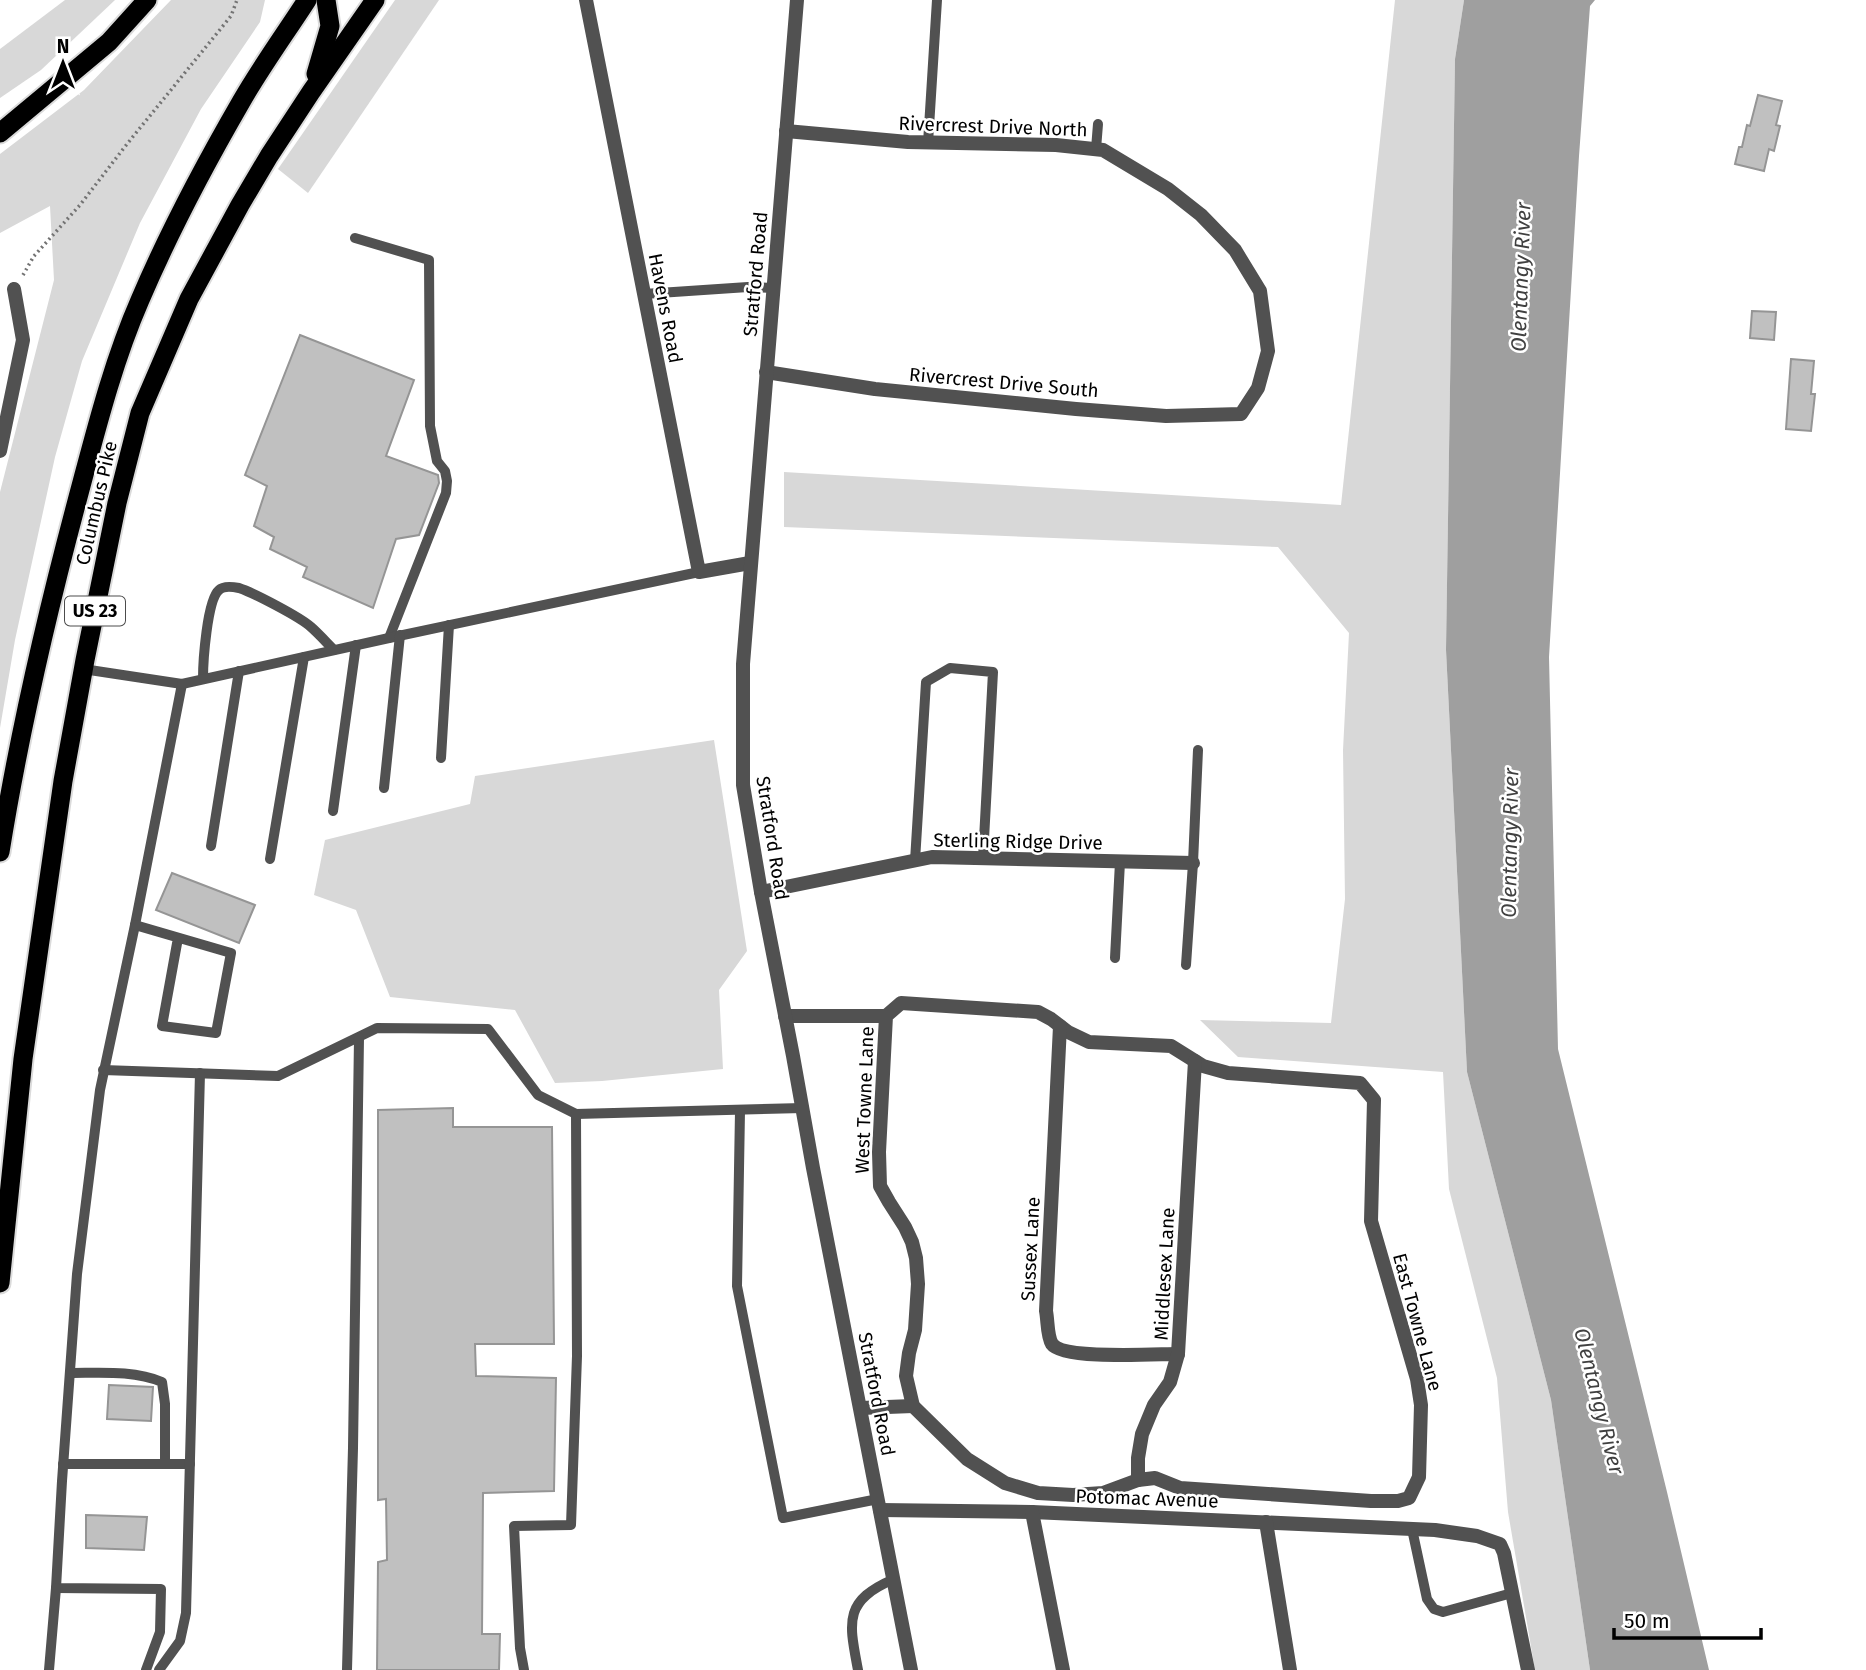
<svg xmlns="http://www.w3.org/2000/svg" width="1866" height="1670" font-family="'Fira Sans',sans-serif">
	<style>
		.green { fill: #d8d8d8 }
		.water { fill: #9f9f9f }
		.building { fill: #c0c0c0; stroke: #959595; stroke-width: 2 }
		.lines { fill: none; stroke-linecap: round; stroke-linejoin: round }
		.trunk-casing { stroke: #dbdbdb; stroke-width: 23 }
		.path { stroke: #737373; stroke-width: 3.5; stroke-dasharray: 2 3.5; stroke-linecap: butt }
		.service { stroke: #515151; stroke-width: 10 }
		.minor { stroke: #515151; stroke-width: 14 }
		.tertiary { stroke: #515151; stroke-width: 14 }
		.trunk { stroke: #000; stroke-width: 19 }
		.labels { text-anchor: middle; stroke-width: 5; stroke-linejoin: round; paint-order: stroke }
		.shield { fill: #fff; stroke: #4c4c4c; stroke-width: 2 }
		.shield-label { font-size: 18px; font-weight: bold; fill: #000 }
		.street-label { font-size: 19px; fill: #000; stroke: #fff }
		.water-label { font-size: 21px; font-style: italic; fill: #404040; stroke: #fff }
	</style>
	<rect width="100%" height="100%" fill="#fff"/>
	<!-- green -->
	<g class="green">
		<polygon points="65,0 115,0 41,70 0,98 0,49"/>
		<polygon points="171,0 265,0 260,22 201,109 140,223 82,361 55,457 15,640 0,728 0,492 54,280 50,206 0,233 0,154 84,90"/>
		<polygon points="395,0 439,0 308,193 278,169"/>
		<polygon points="1395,0 1464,0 1455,59 1446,650 1467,1072 1551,1400 1590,1670 1535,1670 1508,1512 1497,1378 1449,1189 1443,1072 1238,1057 1200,1020 1331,1023 1345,899 1343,750 1349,633 1278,547 784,527 784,472 1341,505"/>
		<polygon points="714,740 747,951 719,990 723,1069 602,1081 555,1083 515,1010 390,997 356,910 314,895 325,840 470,804 475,776"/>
	</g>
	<!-- water -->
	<polygon class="water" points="1464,0 1595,0 1590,6 1579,156 1549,657 1558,1049 1667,1492 1709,1670 1590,1670 1551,1400 1467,1072 1446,650 1455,59"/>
	<!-- building -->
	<g class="building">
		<polygon points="1758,95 1782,101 1776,125 1780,126 1774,151 1769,149 1764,171 1735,164 1739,147 1742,147 1747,125 1750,126"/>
		<polygon points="1752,311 1776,312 1774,340 1750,338"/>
		<polygon points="300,335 414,380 386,456 438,475 439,483 419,535 396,539 373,608 303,577 307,567 270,549 274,537 254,526 267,486 245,475"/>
		<polygon points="1791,359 1814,361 1811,394 1815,394 1811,431 1786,429"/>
		<polygon points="172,873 255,905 239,943 156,910"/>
		<polygon points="453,1108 453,1127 552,1127 554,1344 475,1344 476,1376 556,1378 554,1491 483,1493 482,1634 500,1634 499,1670 377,1670 378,1562 387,1560 386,1499 378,1500 378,1110"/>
		<polygon points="109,1385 153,1387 151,1421 107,1419"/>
		<polygon points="86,1515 147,1517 144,1550 86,1548"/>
	</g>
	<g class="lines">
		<!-- trunk casing -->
		<g class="trunk-casing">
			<g id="trunk">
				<polyline points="316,74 330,26 326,0"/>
				<polyline points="0,133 109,42 147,0"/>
				<path d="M0,852c19,-118 46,-235 77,-351 18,-67 35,-137 63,-201 29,-68 64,-134 101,-198 20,-35 44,-68 66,-102"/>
				<polyline points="0,1283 23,1059 63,781 85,660 117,503 140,413 189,299 240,205 269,156 311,92 375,0"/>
			</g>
		</g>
		<!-- path -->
		<polyline class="path" points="23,275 34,256 80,205 127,144 231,16 237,0"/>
		<!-- service -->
		<g class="service">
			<polyline points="928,143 937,0"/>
			<polyline points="1096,149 1098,124"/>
			<polyline points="355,238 429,260 430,426 437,461 445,471 447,481 446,493 389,638"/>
			<polyline points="644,294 748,287 773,288"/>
			<polyline points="83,669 182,684 135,925 100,1090 77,1274 62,1481 56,1588 161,1589 160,1632 146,1670"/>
			<path d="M203,679c0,-17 4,-79 16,-89 5,-5 15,-3 20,-2 15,5 61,29 72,39 8,7 15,15 23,23"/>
			<polyline points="182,684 389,638 699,572"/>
			<polyline points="441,758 449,625"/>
			<polyline points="384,788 400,635"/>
			<polyline points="333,811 356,645"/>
			<polyline points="211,846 239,671"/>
			<polyline points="270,859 304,657"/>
			<polyline points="915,861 926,682 950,668 993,672 983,858"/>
			<polyline points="135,925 231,953 216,1033 162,1026 178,938"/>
			<polyline points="1115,958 1120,862"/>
			<polyline points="1186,965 1193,863 1198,750"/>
			<polyline points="103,1070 278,1076 377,1028 488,1029 538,1095 576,1114 803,1108"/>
			<polyline points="740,1111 737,1286 783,1518 878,1499"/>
			<path d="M70,1373c30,0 64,-3 92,9l3,22v60"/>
			<polyline points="63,1464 190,1464"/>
			<polyline points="1412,1529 1427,1599 1434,1609 1443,1612 1512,1593"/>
			<polyline points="49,1670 56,1588"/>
			<polyline points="159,1670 180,1641 186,1613 200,1073"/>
			<polyline points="347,1670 353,1448 359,1038"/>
			<polyline points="524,1670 520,1648 514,1526 571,1525 577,1356 576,1114"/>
			<path d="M858,1670c-9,-48 -15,-69 36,-91"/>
		</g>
		<!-- minor -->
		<g class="minor">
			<polyline points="586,0 699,572 750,563"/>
			<polyline points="766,372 875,389 1076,409 1166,416 1241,414 1258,388 1268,351 1260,291 1235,250 1201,215 1168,189 1103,150 1056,145 908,142 786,131"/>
			<polyline points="0,451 23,340 14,289"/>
			<polyline points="761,892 932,857 1193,863"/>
			<polyline points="785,1016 886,1016 901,1003 1038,1012 1051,1019 1068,1032 1089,1042 1171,1046 1203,1066 1228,1073 1360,1083 1374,1100 1371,1221 1417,1379 1421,1405 1419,1477 1409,1498 1398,1501 1371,1501 1180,1488 1155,1478 1138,1480 1103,1493 1073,1495 1038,1493 1005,1483 967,1459 913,1406 906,1376 909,1353 915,1330 918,1284 916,1258 912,1242 905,1227 889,1202 880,1186 879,1152 886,1016"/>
			<path d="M1060,1026l-14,285c2,10 1,25 6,33 11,16 104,10 126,10"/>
			<polyline points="861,1408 913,1406"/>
			<polyline points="1138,1480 1138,1458 1142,1434 1154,1405 1170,1382 1178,1354 1195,1061"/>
			<polyline points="880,1510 1032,1512 1435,1530 1477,1536 1500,1544 1504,1553 1528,1670"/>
			<polyline points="1032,1512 1063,1670"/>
			<polyline points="1266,1522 1290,1670"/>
		</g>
		<!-- tertiary -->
		<polyline class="tertiary" points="797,0 743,664 743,785 761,892 793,1056 813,1168 911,1670"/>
		<!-- trunk -->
		<use href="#trunk" class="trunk"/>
	</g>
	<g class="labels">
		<!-- shield labels -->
		<rect class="shield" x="65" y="596.5" width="60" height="29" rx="5"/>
		<g class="shield-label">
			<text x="95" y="617">US 23</text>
		</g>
		<!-- street labels -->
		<g class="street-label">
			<text transform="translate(993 126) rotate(2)" y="7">Rivercrest Drive North</text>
			<text transform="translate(755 274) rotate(-85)" y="7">Stratford Road</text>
			<text transform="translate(666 308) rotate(79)" y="7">Havens Road</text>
			<text transform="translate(1004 382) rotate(5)" y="7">Rivercrest Drive South</text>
			<text transform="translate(96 503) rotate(-77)" y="7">Columbus Pike</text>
			<text transform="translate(773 838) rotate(81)" y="7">Stratford Road</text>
			<text transform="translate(1018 841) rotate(1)" y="7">Sterling Ridge Drive</text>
			<text transform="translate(864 1100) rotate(-88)" y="7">West Towne Lane</text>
			<text transform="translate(1030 1249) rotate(-87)" y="7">Sussex Lane</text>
			<text transform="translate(1164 1274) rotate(-87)" y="7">Middlesex Lane</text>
			<text transform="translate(1418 1322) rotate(75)" y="7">East Towne Lane</text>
			<text transform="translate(877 1394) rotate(79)" y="7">Stratford Road</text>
			<text transform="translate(1147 1498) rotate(2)" y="7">Potomac Avenue</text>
		</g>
		<!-- water labels -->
		<g class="water-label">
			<text transform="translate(1521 277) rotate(-88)" y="7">Olentangy River</text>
			<text transform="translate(1510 843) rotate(-89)" y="7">Olentangy River</text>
			<text transform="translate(1599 1401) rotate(76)" y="7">Olentangy River</text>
		</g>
	</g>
	<!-- north arrow -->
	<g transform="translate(63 63)" stroke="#ffffff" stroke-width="5" paint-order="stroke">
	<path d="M0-5L12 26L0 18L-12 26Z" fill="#000000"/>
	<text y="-10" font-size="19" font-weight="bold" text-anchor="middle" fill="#000000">N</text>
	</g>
	<!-- scale -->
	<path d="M1614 1628v10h147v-10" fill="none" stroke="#000000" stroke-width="3.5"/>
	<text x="1624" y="1628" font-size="21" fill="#000000" stroke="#ffffff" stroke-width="5" paint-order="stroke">50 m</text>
</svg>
